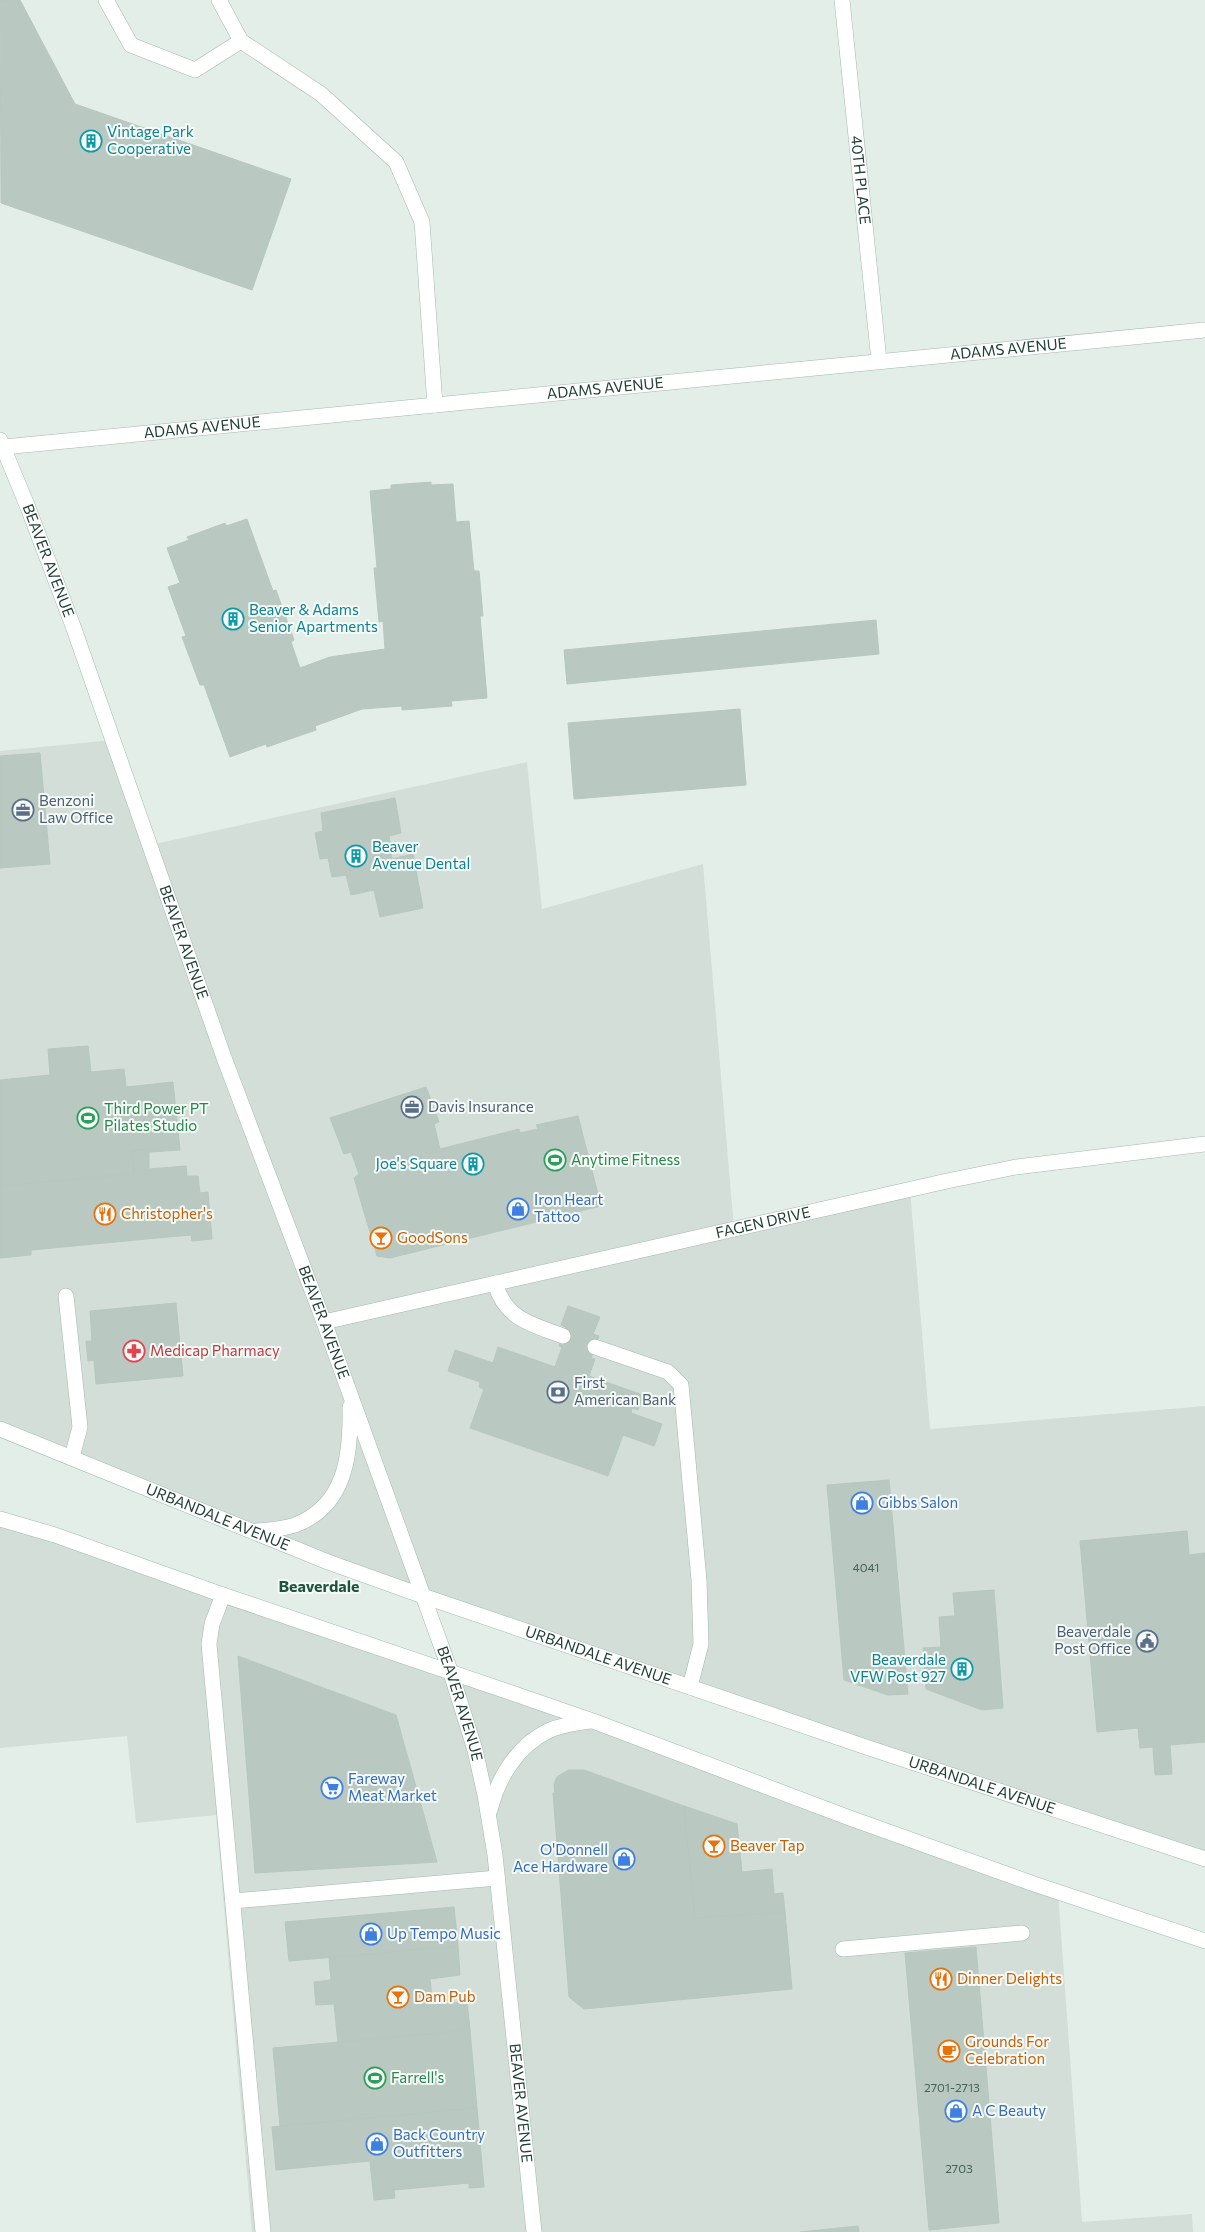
<svg xmlns="http://www.w3.org/2000/svg" width="1205" height="2232" font-family="Commissioner,sans-serif">
	<style>
		.built { fill: #d2ded7 }
		.building { fill: #b9c9c1; stroke: #b6c8be }
		.lines { fill: none; stroke-linecap: round; stroke-linejoin: round }
		.lane-casing { stroke: #a6b7af; stroke-width: 16 }
		.street-casing { stroke: #a6b7af; stroke-width: 16 }
		.secondary-casing { stroke: #a2baaf; stroke-width: 16 }
		.lane { stroke: #fff; stroke-width: 15 }
		.street { stroke: #fff; stroke-width: 15 }
		.secondary { stroke: #fff; stroke-width: 15 }
		.labels { text-anchor: middle; stroke-width: 4; stroke-linejoin: round; paint-order: stroke }
		.number-label { font-size: 12px; fill: #486358 }
		.culture-label { font-size: 15px; fill: #0d838f; stroke: #f5faf7; text-anchor: start }
		.street-label { font-size: 15px; fill: #224135; stroke: #f5faf7 }
		.service-label { font-size: 15px; fill: #4e5e75; stroke: #f5faf7; text-anchor: start }
		.leisure-label { font-size: 15px; fill: #27864d; stroke: #f5faf7; text-anchor: start }
		.shop-label { font-size: 15px; fill: #366cbe; stroke: #f5faf7; text-anchor: start }
		.food-label { font-size: 15px; fill: #c56008; stroke: #f5faf7; text-anchor: start }
		.health-label { font-size: 15px; fill: #be3a42; stroke: #f5faf7; text-anchor: start }
		.neighbourhood-label { font-size: 16px; font-weight: bold; fill: #1d5440; stroke: #f5faf7 }
	</style>
	<rect width="100%" height="100%" fill="#e4eee8"/>
	<!-- built -->
	<g class="built">
		<polygon points="113,740 150,845 527,762 542,909 703,864 734,1229 910,1189 930,1429 1205,1406 1205,1859 423,1596 0,1429 0,751"/>
		<polygon points="0,1520 1058,1892 1082,2222 1192,2214 1193,2232 252,2232 216,1815 136,1823 127,1736 0,1748"/>
	</g>
	<!-- building -->
	<g class="building">
		<polygon points="0,0 20,0 75,104 291,179 252,290 1,203"/>
		<polygon points="431,482 431,485 453,484 456,522 469,521 474,571 479,571 483,616 480,616 487,698 451,701 452,706 402,710 402,706 362,709 315,726 316,730 267,747 266,744 230,757 204,685 200,685 182,637 186,636 168,587 180,583 167,548 189,540 187,537 225,523 226,526 247,519 273,591 276,590 294,640 291,642 300,668 330,657 385,649 383,621 379,622 374,568 377,568 370,491 391,489 391,485"/>
		<polygon points="876,620 879,654 567,684 564,650"/>
		<polygon points="740,709 746,785 574,799 568,723"/>
		<polygon points="40,753 50,864 0,868 0,756"/>
		<polygon points="395,798 401,833 389,836 392,859 413,854 423,908 380,917 374,890 351,895 346,875 332,877 328,858 320,859 315,833 323,831 321,813"/>
		<polygon points="88,1046 91,1072 124,1069 126,1087 173,1082 180,1150 149,1152 149,1149 132,1151 134,1174 0,1186 0,1080 50,1075 48,1049"/>
		<polygon points="426,1087 439,1122 434,1124 440,1149 519,1129 520,1133 538,1129 536,1125 578,1116 601,1206 390,1258 377,1256 354,1178 359,1174 351,1152 344,1154 330,1118"/>
		<polygon points="149,1149 149,1169 186,1166 187,1176 198,1176 200,1193 208,1192 212,1239 192,1241 191,1235 157,1238 31,1250 31,1255 0,1258 0,1186 134,1174 132,1151"/>
		<polygon points="176,1303 183,1376 96,1384 94,1360 88,1361 86,1341 92,1341 90,1311"/>
		<polygon points="568,1306 600,1317 593,1334 599,1336 591,1358 595,1359 589,1376 643,1395 638,1410 632,1408 631,1413 662,1424 654,1446 623,1435 608,1476 470,1428 484,1389 479,1387 480,1382 448,1371 455,1350 493,1363 498,1347 555,1367 562,1347 559,1346 566,1327 561,1325"/>
		<polygon points="889,1480 908,1694 888,1695 844,1680 827,1485"/>
		<polygon points="1187,1531 1189,1555 1205,1553 1205,1742 1170,1745 1172,1774 1155,1775 1153,1747 1140,1748 1138,1728 1097,1732 1080,1541"/>
		<polygon points="994,1590 1003,1708 982,1710 926,1689 923,1648 941,1647 939,1617 955,1616 953,1593"/>
		<polygon points="238,1656 396,1715 437,1862 255,1873"/>
		<polygon points="568,1770 584,1770 684,1806 695,1918 785,1912 792,1989 584,2009 569,1997 553,1793 555,1793 554,1784 557,1777"/>
		<polygon points="684,1806 737,1824 742,1872 772,1869 774,1894 783,1893 785,1912 695,1918"/>
		<polygon points="454,1907 458,1946 289,1961 285,1922"/>
		<polygon points="458,1946 460,1975 430,1979 433,2005 467,2002 470,2030 338,2043 334,2004 316,2005 314,1982 331,1980 329,1958"/>
		<polygon points="976,1947 999,2223 929,2230 905,1953"/>
		<polygon points="470,2030 477,2108 280,2126 273,2048"/>
		<polygon points="477,2108 484,2187 469,2188 469,2183 394,2190 395,2198 374,2200 370,2161 276,2170 272,2127"/>
		<polygon points="858,2226 859,2232 800,2232"/>
	</g>
	<g class="lines">
		<!-- lane casing -->
		<g class="lane-casing">
			<g id="lane">
				<polyline points="106,0 131,45 195,70 241,41"/>
				<polyline points="219,0 241,41 321,94 396,162 422,222 435,405"/>
				<path d="M495,1283c10,36 36,41 68,53"/>
				<polyline points="66,1296 80,1427 72,1457"/>
				<polyline points="595,1347 668,1372 681,1385 699,1580 701,1644 690,1687"/>
				<polyline points="223,1595 212,1624 209,1644 263,2232"/>
				<polyline points="233,1901 497,1878"/>
				<polyline points="843,1949 1022,1933"/>
			</g>
		</g>
		<!-- street casing -->
		<g class="street-casing">
			<g id="street">
				<path id="s1" d="M842,0l37,361"/>
				<path id="s2" d="M4,447l1201,-117"/>
				<path id="s3" d="M324,1322l623,-141 69,-14 189,-23"/>
			</g>
		</g>
		<!-- secondary casing -->
		<g class="secondary-casing">
			<g id="secondary">
				<path id="s4" d="M0,440l27,65 46,121 150,429 101,267 127,351 24,77 10,45 10,60 39,377"/>
				<path id="s5" d="M0,1429l328,133 95,34 446,152 336,111"/>
				<polyline points="0,1519 55,1535 223,1595 509,1692 593,1721 847,1817 1034,1884 1205,1941"/>
				<path d="M256,1531c13,-1 27,-2 39,-6 51,-19 56,-71 55,-118"/>
				<path d="M490,1810c8,-32 27,-64 58,-79 12,-6 28,-8 42,-10"/>
			</g>
		</g>
		<!-- lane -->
		<use href="#lane" class="lane"/>
		<!-- street -->
		<use href="#street" class="street"/>
		<!-- secondary -->
		<use href="#secondary" class="secondary"/>
	</g>
	<!-- icons -->
	<defs>
		<g id="building-ring" transform="scale(1.125)"><circle r="9.5" fill="#f5faf7" stroke="#0f9aa8" stroke-width="1.5"/><path d="M-4-6H4V6H1V3H-1V6H-4ZM-2.5-4.3h1.7v1.8h-1.7ZM.8-4.3h1.7v1.8H.8ZM-2.5-1h1.7V.8h-1.7ZM.8-1h1.7V.8H.8Z" fill="#0f9aa8"/></g>
		<g id="office-ring" transform="scale(1.125)"><circle r="9.5" fill="#f5faf7" stroke="#5c6f8a" stroke-width="1.5"/><path d="M-6-3h4V-5.5h4V-3h4V5H-6ZM-1-4.5V-3h2v-1.5ZM-6 0V1H6V0Z" fill="#5c6f8a"/></g>
		<g id="stadium-ring" transform="scale(1.125)"><circle r="9.5" fill="#f5faf7" stroke="#2e9e5b" stroke-width="1.5"/><path d="M0-5a6.5 5 0 1 0 0 10a6.5 5 0 1 0 0-10ZM-3.5-1.8h7v3.6h-7Z" fill="#2e9e5b"/></g>
		<g id="shop-ring" transform="scale(1.125)"><circle r="9.5" fill="#f5faf7" stroke="#3f7fe0" stroke-width="1.5"/><path d="M-5-2.5h2.3a2.7 3.5 0 0 1 5.4 0H5L5.5 6h-11ZM-1.5-2.5h3a1.5 2.3 0 0 0-3 0Z" fill="#3f7fe0"/></g>
		<g id="restaurant-ring" transform="scale(1.125)"><circle r="9.5" fill="#f5faf7" stroke="#e8710a" stroke-width="1.5"/><path d="M-5-6h1v4h1v-4h1v4h1v-4h1v5L-1.5 .5V6h-2V.5L-5-1ZM5-6V6H3V1.5H1.5Q1.5-4 5-6Z" fill="#e8710a"/></g>
		<g id="bar-ring" transform="scale(1.125)"><circle r="9.5" fill="#f5faf7" stroke="#e8710a" stroke-width="1.5"/><path d="M-6-5H6L.8 .8V4.5H3.5V6h-7V4.5H-.8V.8Z" fill="#e8710a"/></g>
		<g id="pharmacy-ring" transform="scale(1.125)"><circle r="9.5" fill="#f5faf7" stroke="#e0444e" stroke-width="1.5"/><path d="M-2-6h4v4h4v4h-4v4h-4v-4h-4v-4h4Z" fill="#e0444e"/></g>
		<g id="bank-ring" transform="scale(1.125)"><circle r="9.5" fill="#f5faf7" stroke="#5c6f8a" stroke-width="1.5"/><path d="M-6-4H6V4H-6ZM0-2.3a2.3 2.3 0 1 0 0 4.6a2.3 2.3 0 1 0 0-4.6Z" fill="#5c6f8a"/></g>
		<g id="civic-ring" transform="scale(1.125)"><circle r="9.5" fill="#f5faf7" stroke="#5c6f8a" stroke-width="1.5"/><path d="M-.6-6.5H3V-4.5H.6V-3L4-1V1h2V6H-6V1h2V-1L-.6-3ZM-1.2 2.5V6h2.4V2.5Z" fill="#5c6f8a"/></g>
		<g id="supermarket-ring" transform="scale(1.125)"><circle r="9.5" fill="#f5faf7" stroke="#3f7fe0" stroke-width="1.5"/><path d="M-6-5.5h2.5l.6 2H6L4.5 2H-2.5L-4.4-4H-6ZM-1.5 3.2a1.3 1.3 0 1 0 .1 0ZM3 3.2a1.3 1.3 0 1 0 .1 0Z" fill="#3f7fe0"/></g>
		<g id="cafe-ring" transform="scale(1.125)"><circle r="9.5" fill="#f5faf7" stroke="#e8710a" stroke-width="1.5"/><path d="M-5.5-4.5H6V0H3Q3 3.5 0 3.5H-2.5Q-5.5 3.5-5.5 0ZM3-3.2v2h1.7v-2ZM-6 4.5H4V6H-6Z" fill="#e8710a"/></g>
	</defs>
	<g fill-rule="evenodd">
		<use href="#building-ring" x="91" y="141"/>
		<use href="#building-ring" x="233" y="619"/>
		<use href="#office-ring" x="23" y="810"/>
		<use href="#building-ring" x="356" y="856"/>
		<use href="#office-ring" x="412" y="1107"/>
		<use href="#stadium-ring" x="88" y="1118"/>
		<use href="#stadium-ring" x="555" y="1160"/>
		<use href="#building-ring" x="473" y="1164"/>
		<use href="#shop-ring" x="518" y="1209"/>
		<use href="#restaurant-ring" x="105" y="1214"/>
		<use href="#bar-ring" x="381" y="1238"/>
		<use href="#pharmacy-ring" x="134" y="1351"/>
		<use href="#bank-ring" x="558" y="1392"/>
		<use href="#shop-ring" x="862" y="1503"/>
		<use href="#civic-ring" x="1147" y="1641"/>
		<use href="#building-ring" x="962" y="1669"/>
		<use href="#supermarket-ring" x="332" y="1788"/>
		<use href="#bar-ring" x="714" y="1846"/>
		<use href="#shop-ring" x="624" y="1859"/>
		<use href="#shop-ring" x="371" y="1934"/>
		<use href="#restaurant-ring" x="941" y="1979"/>
		<use href="#bar-ring" x="398" y="1997"/>
		<use href="#cafe-ring" x="949" y="2051"/>
		<use href="#stadium-ring" x="375" y="2078"/>
		<use href="#shop-ring" x="956" y="2111"/>
		<use href="#shop-ring" x="377" y="2144"/>
	</g>
	<g class="labels">
		<!-- number labels -->
		<g class="number-label">
			<text x="866" y="1572">4041</text>
			<text x="952" y="2092">2701-2713</text>
			<text x="959" y="2173">2703</text>
		</g>
		<!-- culture labels -->
		<g class="culture-label">
			<text x="107" y="137">Vintage Park<tspan x="107" dy="17">Cooperative</tspan></text>
			<text x="249" y="615">Beaver &amp; Adams<tspan x="249" dy="17">Senior Apartments</tspan></text>
			<text x="372" y="852">Beaver<tspan x="372" dy="17">Avenue Dental</tspan></text>
			<text x="457" y="1169" text-anchor="end">Joe's Square</text>
			<text x="946" y="1665" text-anchor="end">Beaverdale<tspan x="946" dy="17">VFW Post 927</tspan></text>
		</g>
		<!-- street labels -->
		<g class="street-label">
			<text dy="5" stroke="none"><textPath href="#s1" startOffset="181">40TH PLACE</textPath></text>
			<text dy="5" stroke="none"><textPath href="#s2" startOffset="1009">ADAMS AVENUE</textPath></text>
			<text dy="5" stroke="none"><textPath href="#s2" startOffset="604">ADAMS AVENUE</textPath></text>
			<text dy="5" stroke="none"><textPath href="#s2" startOffset="199">ADAMS AVENUE</textPath></text>
			<text dy="5" stroke="none"><textPath href="#s4" startOffset="130">BEAVER AVENUE</textPath></text>
			<text dy="5" stroke="none"><textPath href="#s4" startOffset="535">BEAVER AVENUE</textPath></text>
			<text dy="5" stroke="none"><textPath href="#s3" startOffset="450">FAGEN DRIVE</textPath></text>
			<text dy="5" stroke="none"><textPath href="#s4" startOffset="940">BEAVER AVENUE</textPath></text>
			<text dy="5" stroke="none"><textPath href="#s5" startOffset="235">URBANDALE AVENUE</textPath></text>
			<text dy="5" stroke="none"><textPath href="#s5" startOffset="640">URBANDALE AVENUE</textPath></text>
			<text dy="5" stroke="none"><textPath href="#s4" startOffset="1345">BEAVER AVENUE</textPath></text>
			<text dy="5" stroke="none"><textPath href="#s5" startOffset="1045">URBANDALE AVENUE</textPath></text>
			<text dy="5" stroke="none"><textPath href="#s4" startOffset="1750">BEAVER AVENUE</textPath></text>
		</g>
		<!-- service labels -->
		<g class="service-label">
			<text x="39" y="806">Benzoni<tspan x="39" dy="17">Law Office</tspan></text>
			<text x="428" y="1112">Davis Insurance</text>
			<text x="574" y="1388">First<tspan x="574" dy="17">American Bank</tspan></text>
			<text x="1131" y="1637" text-anchor="end">Beaverdale<tspan x="1131" dy="17">Post Office</tspan></text>
		</g>
		<!-- leisure labels -->
		<g class="leisure-label">
			<text x="104" y="1114">Third Power PT<tspan x="104" dy="17">Pilates Studio</tspan></text>
			<text x="571" y="1165">Anytime Fitness</text>
			<text x="391" y="2083">Farrell's</text>
		</g>
		<!-- shop labels -->
		<g class="shop-label">
			<text x="534" y="1205">Iron Heart<tspan x="534" dy="17">Tattoo</tspan></text>
			<text x="878" y="1508">Gibbs Salon</text>
			<text x="348" y="1784">Fareway<tspan x="348" dy="17">Meat Market</tspan></text>
			<text x="608" y="1855" text-anchor="end">O'Donnell<tspan x="608" dy="17">Ace Hardware</tspan></text>
			<text x="387" y="1939">Up Tempo Music</text>
			<text x="972" y="2116">A C Beauty</text>
			<text x="393" y="2140">Back Country<tspan x="393" dy="17">Outfitters</tspan></text>
		</g>
		<!-- food labels -->
		<g class="food-label">
			<text x="121" y="1219">Christopher's</text>
			<text x="397" y="1243">GoodSons</text>
			<text x="730" y="1851">Beaver Tap</text>
			<text x="957" y="1984">Dinner Delights</text>
			<text x="414" y="2002">Dam Pub</text>
			<text x="965" y="2047">Grounds For<tspan x="965" dy="17">Celebration</tspan></text>
		</g>
		<!-- health labels -->
		<g class="health-label">
			<text x="150" y="1356">Medicap Pharmacy</text>
		</g>
		<!-- neighbourhood labels -->
		<g class="neighbourhood-label">
			<text x="319" y="1592">Beaverdale</text>
		</g>
	</g>
</svg>
